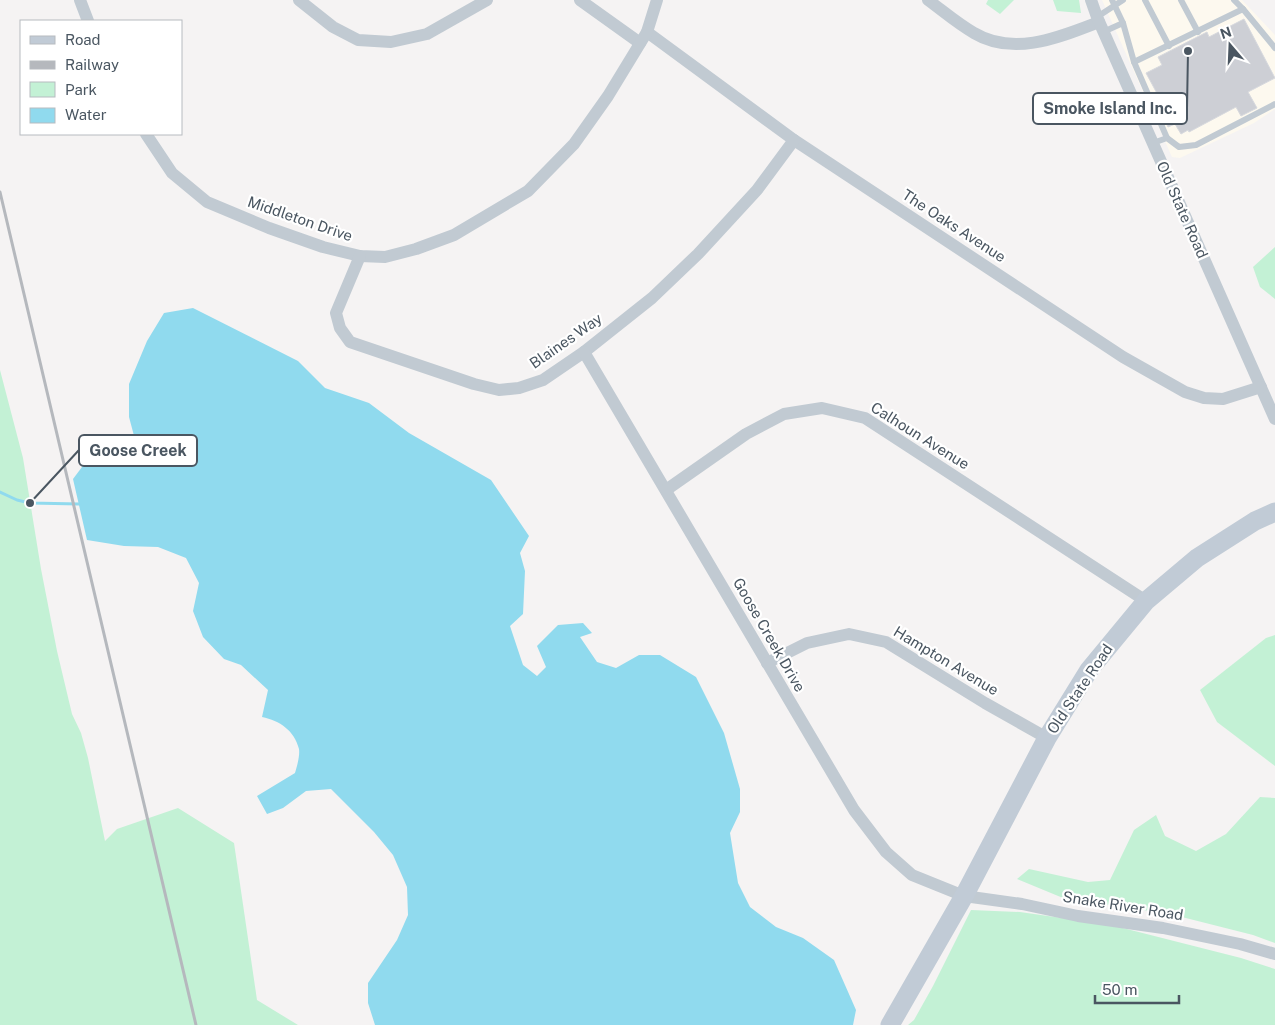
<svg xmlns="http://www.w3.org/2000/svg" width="1275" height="1025" font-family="'Public Sans',sans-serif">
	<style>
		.commercial { fill: #fdf9ef }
		.green { fill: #c3f1d5 }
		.water { fill: #90daee }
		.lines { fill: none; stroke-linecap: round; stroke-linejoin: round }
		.stream { stroke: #90daee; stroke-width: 3 }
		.building { fill: #cdcfd5; stroke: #d7d9de }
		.service { stroke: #c1cad2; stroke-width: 6 }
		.minor { stroke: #c1cad2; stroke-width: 12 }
		.secondary { stroke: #c1cbd6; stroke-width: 19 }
		.rail { stroke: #b5b8bd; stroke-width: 3 }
		.labels { text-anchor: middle; stroke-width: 4.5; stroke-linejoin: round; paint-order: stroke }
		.street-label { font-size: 15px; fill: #4a5661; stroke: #fff }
		.leader { fill: none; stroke: #4a5661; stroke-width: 2 }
		.callout-dot { fill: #4a5661; stroke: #fff; stroke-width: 2 }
		.callout { fill: #fff; stroke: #4a5661; stroke-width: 2 }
		.callout-label { font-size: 16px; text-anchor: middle; font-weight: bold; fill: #4a5661 }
	</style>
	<rect width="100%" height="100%" fill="#f5f3f3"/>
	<!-- commercial -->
	<polygon class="commercial" points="1102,0 1242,0 1275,35 1275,109 1254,123 1180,158 1172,157"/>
	<!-- green -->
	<g class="green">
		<polygon points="988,0 1014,0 1000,14 986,4"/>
		<polygon points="1053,0 1079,0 1081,13 1057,11"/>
		<polygon points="1275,247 1275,299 1260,287 1253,267"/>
		<polygon points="0,370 23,458 41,569 57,651 72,714 81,733 88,758 105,841 117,829 178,808 234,843 257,1000 298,1025 0,1025"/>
		<polygon points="1275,635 1275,766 1217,722 1200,690 1266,638"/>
		<polygon points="1260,797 1275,798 1275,943 1253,935 1170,914 1063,898 1017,879 1029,869 1088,882 1110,880 1134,830 1156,815 1165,836 1196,851 1226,834"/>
		<polygon points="971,910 1020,912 1111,925 1241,958 1275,969 1275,1025 908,1025 914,1020 933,986"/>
	</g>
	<!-- water -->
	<path class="water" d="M193,308l105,53 27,27 44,15 40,30 82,47 38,56 -9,17 5,18 -2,43 -13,12 13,39 14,11 9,-9 -9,-21 21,-21 25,-2 9,10 -12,4 17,25 19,6 23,-13h21l36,22 28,56 16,56v23l-10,21 8,50 12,24 26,20 27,11 31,22 22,50 -3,15h-478l-7,-22v-20l29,-43 11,-25 -1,-28 -14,-32 -19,-23 -43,-43 -25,2 -23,17 -16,6 -10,-18 38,-23c2,-7 5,-17 4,-24 -5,-19 -19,-28 -37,-32l6,-27 -27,-25 -17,-6 -21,-22 -10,-26 6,-28 -13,-25 -28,-11 -34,-1 -37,-6 -14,-61 15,-20 20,-2 22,9 7,-19 -8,-30v-33l18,-43 17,-28z"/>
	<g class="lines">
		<!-- stream -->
		<polyline class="stream" points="0,492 17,500 30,503 79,504"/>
	</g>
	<!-- building -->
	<polygon class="building" points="1244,19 1275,78 1248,92 1257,108 1241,116 1236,107 1189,132 1188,130 1181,134 1175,124 1168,127 1161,112 1166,110 1146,73 1162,65 1158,57 1207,32 1209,37"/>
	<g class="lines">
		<!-- service -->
		<g class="service">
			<polyline points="1145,0 1169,46"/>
			<polyline points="1181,0 1198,32"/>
			<polyline points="1234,0 1243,9 1275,48"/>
			<polyline points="1097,17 1123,0"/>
			<polyline points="1123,23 1134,62 1243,9"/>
			<polyline points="1103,32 1123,23 1112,0"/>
			<polyline points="1134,62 1167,138"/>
			<polyline points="1153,143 1167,138 1179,147 1196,145 1275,104"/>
		</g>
		<!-- minor -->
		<g class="minor">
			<polyline points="80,0 88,21"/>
			<polyline points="299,0 333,27 358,40 391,42 427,34 487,0"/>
			<polyline points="580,0 640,43"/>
			<path d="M928,0c15,11 30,24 46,33 40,24 86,4 125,-11"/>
			<polyline points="1091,0 1097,17 1275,419"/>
			<polyline points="647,32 794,140 1123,357 1185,392 1204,398 1223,399 1261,387"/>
			<polyline points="146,134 172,173 207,202 269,228 323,247 360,256 385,257 416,249 454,235 528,191 574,144 608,96 647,32 657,0"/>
			<polyline points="360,256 336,313 340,328 350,342 474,384 499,390 519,388 543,380 584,352 652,298 698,254 757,190 794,140"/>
			<polyline points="584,352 854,810 886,852 912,875 964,896 1022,904 1078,916 1163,928 1240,944 1275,954"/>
			<polyline points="666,490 746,434 784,414 822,408 865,418 1146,601"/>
			<polyline points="767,663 807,643 849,634 886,642 985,703 1047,738"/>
		</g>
		<!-- secondary -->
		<polyline class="secondary" points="890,1025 964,896 1047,738 1089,670 1146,601 1197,558 1255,521 1275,512"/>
		<!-- rail -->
		<polyline class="rail" points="0,192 196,1025"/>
	</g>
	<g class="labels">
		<!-- street labels -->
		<g class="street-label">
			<text transform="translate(1182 210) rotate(66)" y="5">Old State Road</text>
			<text transform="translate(300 219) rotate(19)" y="5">Middleton Drive</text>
			<text transform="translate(954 226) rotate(33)" y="5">The Oaks Avenue</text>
			<text transform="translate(566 341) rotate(-35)" y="5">Blaines Way</text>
			<text transform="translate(920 436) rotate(32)" y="5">Calhoun Avenue</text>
			<text transform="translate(769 635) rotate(60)" y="5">Goose Creek Drive</text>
			<text transform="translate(946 661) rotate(31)" y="5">Hampton Avenue</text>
			<text transform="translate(1080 689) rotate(-56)" y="5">Old State Road</text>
			<text transform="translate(1123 906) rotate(9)" y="5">Snake River Road</text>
		</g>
	</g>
	<!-- callouts -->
	<path class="leader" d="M1188 51L1187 108M30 503L79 450"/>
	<g class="callout-dot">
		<circle cx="1188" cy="51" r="5"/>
		<circle cx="30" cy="503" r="5"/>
	</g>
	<g class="callout">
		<rect x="1033" y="93" width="154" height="31" rx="5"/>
		<rect x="79" y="435" width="118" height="31" rx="5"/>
	</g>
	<g class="callout-label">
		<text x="1110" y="114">Smoke Island Inc.</text>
		<text x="138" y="456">Goose Creek</text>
	</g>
	<!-- legend -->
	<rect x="20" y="20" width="162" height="115" fill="#ffffff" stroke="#b7bbc0"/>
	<rect x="30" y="36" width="25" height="8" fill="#c1cbd6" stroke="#b7bbc0"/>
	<text x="65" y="45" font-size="15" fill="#4a5661">Road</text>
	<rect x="30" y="61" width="25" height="8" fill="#b5b8bd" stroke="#b7bbc0"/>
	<text x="65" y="70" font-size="15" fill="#4a5661">Railway</text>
	<rect x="30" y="82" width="25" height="15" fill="#c3f1d5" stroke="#b7bbc0"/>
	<text x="65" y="95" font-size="15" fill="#4a5661">Park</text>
	<rect x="30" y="108" width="25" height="15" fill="#90daee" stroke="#b7bbc0"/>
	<text x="65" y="120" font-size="15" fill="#4a5661">Water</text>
	<!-- north arrow -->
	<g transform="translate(1230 45) rotate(341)" stroke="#ffffff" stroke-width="4" paint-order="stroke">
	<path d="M0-4L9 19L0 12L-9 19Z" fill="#4a5661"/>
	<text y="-8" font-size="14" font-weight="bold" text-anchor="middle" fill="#4a5661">N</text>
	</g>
	<!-- scale -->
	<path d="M1095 995v8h84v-8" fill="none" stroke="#4a5661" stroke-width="2.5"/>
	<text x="1102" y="995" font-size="15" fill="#4a5661" stroke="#ffffff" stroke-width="4" paint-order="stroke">50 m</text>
</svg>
